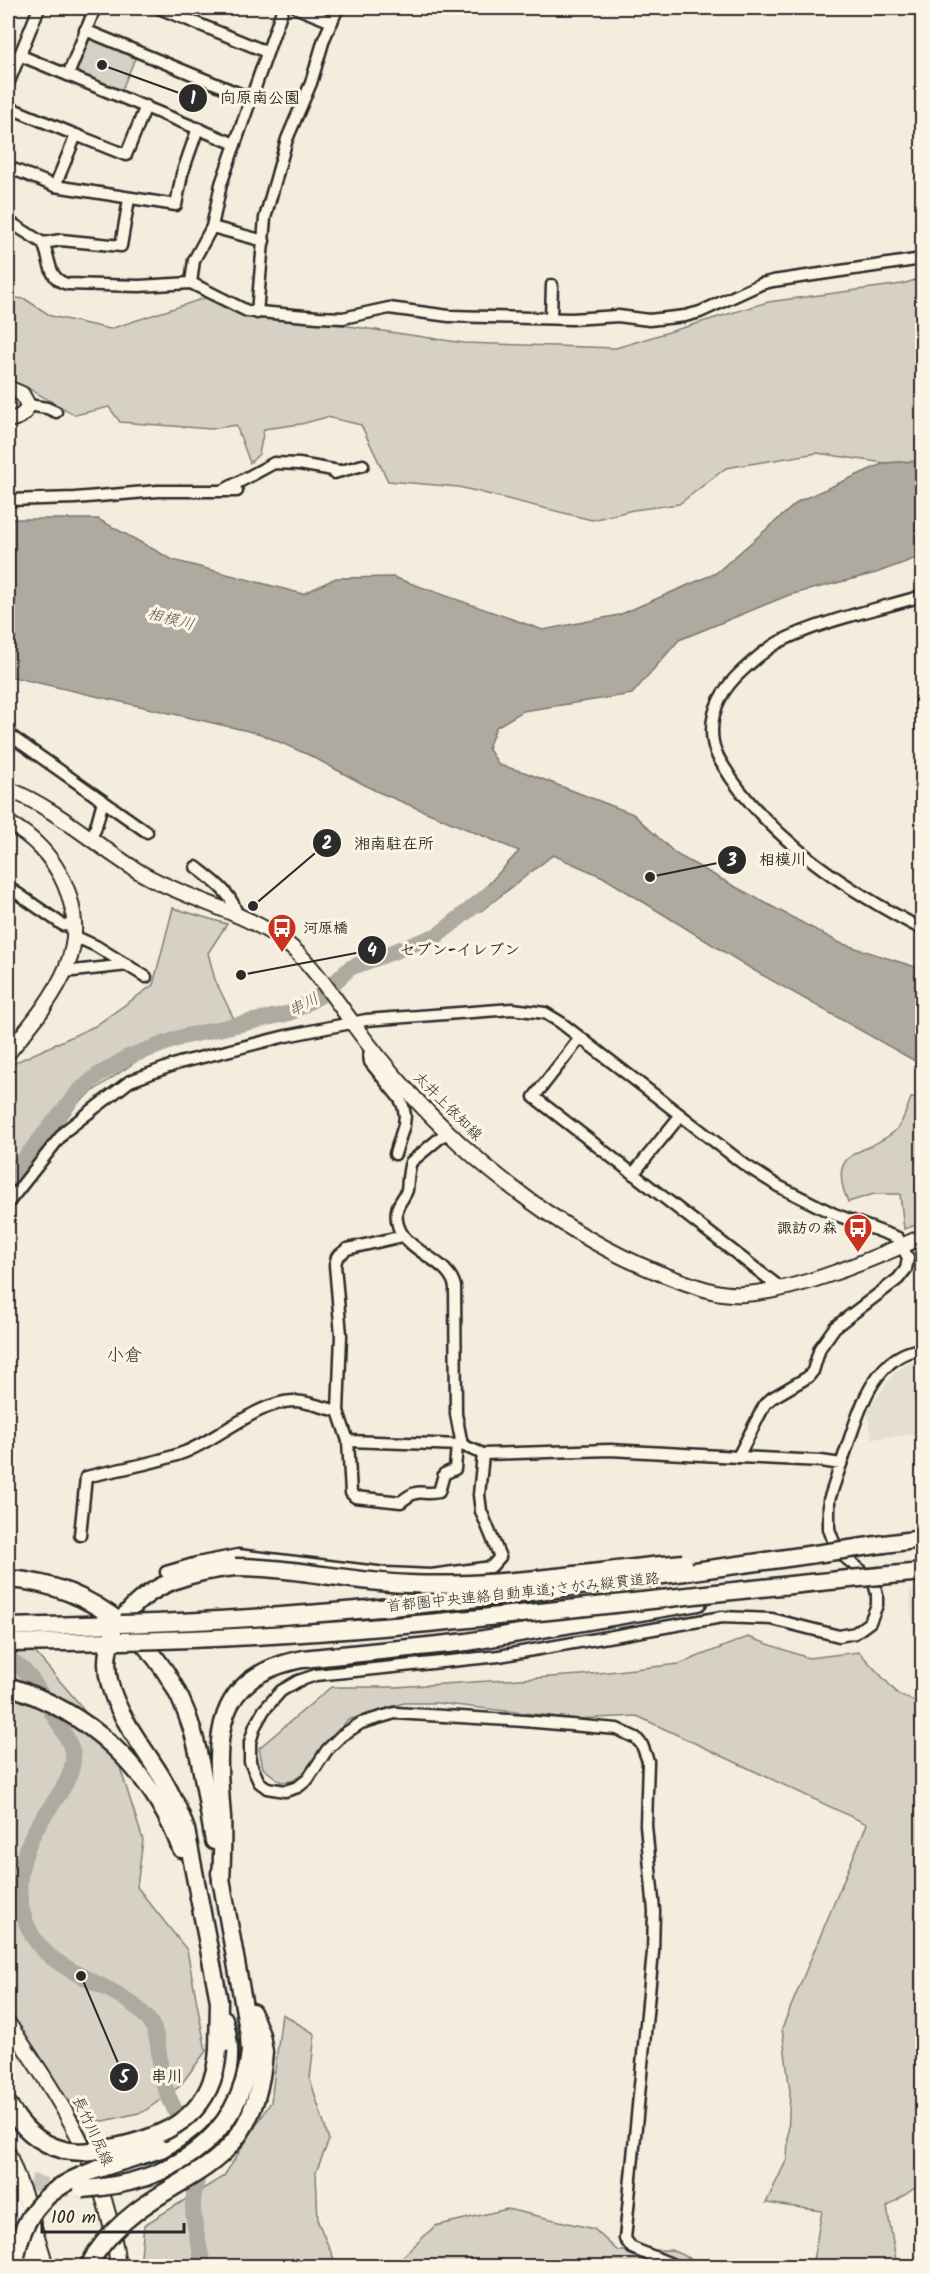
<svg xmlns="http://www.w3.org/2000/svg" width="930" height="2274" font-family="Kalam,'Klee One',sans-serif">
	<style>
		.built { fill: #e5dfd0 }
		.green { fill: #d6d1c4; stroke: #807e78; stroke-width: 1.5 }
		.water { fill: #afaaa0; stroke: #7a7771; stroke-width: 1.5 }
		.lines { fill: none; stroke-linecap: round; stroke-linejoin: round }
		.river { stroke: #afaaa0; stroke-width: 16 }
		.highway-tunnel { stroke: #ccc6ba; stroke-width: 16; stroke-dasharray: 16 8; stroke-linecap: butt }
		.minor-casing { stroke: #2b2b2b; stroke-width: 15 }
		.major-casing { stroke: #2b2b2b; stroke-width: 18 }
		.highway-casing { stroke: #2b2b2b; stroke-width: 21 }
		.minor { stroke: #fcf5e5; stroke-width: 10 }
		.major { stroke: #fcf5e5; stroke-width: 14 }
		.highway { stroke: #fcf5e5; stroke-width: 16 }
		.highway-bridge-casing { stroke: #2b2b2b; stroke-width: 21; stroke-linecap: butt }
		.highway-bridge { stroke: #fcf5e5; stroke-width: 16 }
		.labels { text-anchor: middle; stroke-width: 6; stroke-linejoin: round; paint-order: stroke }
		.poi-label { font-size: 15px; font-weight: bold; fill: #2b2b2b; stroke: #fcf5e5; text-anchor: start }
		.street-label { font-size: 15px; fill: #2b2b2b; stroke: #fcf5e5 }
		.water-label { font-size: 16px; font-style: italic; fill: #595754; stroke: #fcf5e5 }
		.quarter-label { font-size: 18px; fill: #2b2b2b; stroke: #fcf5e5 }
		.leader { fill: none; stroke: #2b2b2b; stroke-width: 2 }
		.callout-dot { fill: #2b2b2b; stroke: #fcf5e5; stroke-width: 2 }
		.mark-label { font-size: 18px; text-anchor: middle; font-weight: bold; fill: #fff }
		.callout-label { font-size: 16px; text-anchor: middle; font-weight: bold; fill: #2b2b2b; stroke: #fcf5e5; stroke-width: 6; stroke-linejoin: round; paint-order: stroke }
	</style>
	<rect width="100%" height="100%" fill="#f4edde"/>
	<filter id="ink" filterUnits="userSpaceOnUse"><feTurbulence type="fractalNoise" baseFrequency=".0167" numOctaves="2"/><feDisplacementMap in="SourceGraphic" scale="12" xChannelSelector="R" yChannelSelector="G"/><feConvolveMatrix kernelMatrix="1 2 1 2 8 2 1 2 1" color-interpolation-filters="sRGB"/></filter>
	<g filter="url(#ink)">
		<!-- built -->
		<g class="built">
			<polygon points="920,1358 922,1358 922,1433 872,1439 867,1411 896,1371"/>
			<polygon points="922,1589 922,1683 918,1679 909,1591"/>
		</g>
		<!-- green -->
		<g class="green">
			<polygon points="85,30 138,52 119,96 68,75"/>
			<polygon points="922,278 922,461 884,463 817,453 726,468 679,504 633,510 592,520 459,487 388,481 361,425 327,417 301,424 264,429 259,454 250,463 236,425 211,429 120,422 109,407 75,415 26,387 8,385 8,297 25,299 51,316 110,329 205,298 238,314 342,325 464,343 616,348 768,302 902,284"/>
			<polygon points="173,908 227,924 208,953 215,980 236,1023 144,1056 96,1089 47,1127 8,1167 8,1071 16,1062 95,1026 153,985"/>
			<path d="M911,1098l11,1v124l-18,6 -4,-35h-26l-26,8c-23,-55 17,-45 47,-71 8,-7 12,-23 16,-33z"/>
			<polygon points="748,1637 808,1658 859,1652 899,1695 922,1704 922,2183 887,2207 897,2266 812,2266 822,2211 766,2203 787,2159 790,2092 782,2028 867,1824 637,1716 577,1719 437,1703 404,1703 348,1720 301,1775 292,1781 281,1782 263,1768 259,1748 331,1687 395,1687 581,1675 679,1664"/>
			<polygon points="8,1641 27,1643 77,1701 117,1758 143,1840 137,1887 187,1950 206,2051 180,2086 143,2112 104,2121 80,2119 8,2012"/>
			<polygon points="282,2014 315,2034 310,2079 329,2140 316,2172 318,2222 337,2266 140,2266 144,2225 224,2176 271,2102"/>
			<polygon points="507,2209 594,2229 618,2251 671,2250 708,2266 393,2266 435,2226"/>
		</g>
		<!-- water -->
		<polygon class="water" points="922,461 922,556 876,573 789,595 679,640 632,694 523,711 496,727 488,748 499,765 524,772 633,814 676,854 732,885 840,943 922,969 922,1065 755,971 603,877 553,855 481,911 473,901 519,851 376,791 311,756 261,734 8,676 8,519 98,519 173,560 303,594 336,578 393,577 543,630 619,615 716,573 799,501 884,463"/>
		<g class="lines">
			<!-- river -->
			<g class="river">
				<polyline points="8,1179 79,1091 98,1075 128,1057 182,1037 290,1013 321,995 350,968 438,935 493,891"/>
				<path d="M8,1659c20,10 29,28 40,47 8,14 19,29 24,44 7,26 -23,56 -35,77 -14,24 -22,56 -15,83 17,70 89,64 126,109 13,16 10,43 15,62 7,28 28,50 34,78 4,18 -5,32 -4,49 1,20 7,39 10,58"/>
			</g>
			<!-- highway-tunnel -->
			<path class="highway-tunnel" d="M8,2172c24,12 47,18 74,17"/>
			<!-- minor casing -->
			<g class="minor-casing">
				<g id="minor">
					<polyline points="159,8 267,52"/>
					<polyline points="297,8 332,22"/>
					<polyline points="85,30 250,98"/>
					<polyline points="19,55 235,144"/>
					<polyline points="68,75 95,8"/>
					<polyline points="8,84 39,8"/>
					<polyline points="8,107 76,135"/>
					<polyline points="8,167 55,186 176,205 182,174 198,128"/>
					<polyline points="55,186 76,135 126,155 146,106"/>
					<path d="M8,221l35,22c8,16 4,36 24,41l72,2 52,-3 56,28 71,6 25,1 46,-10 60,8 123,3 46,-3 31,4 36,-4 15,-4 61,-28 12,-3 149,-22"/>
					<polyline points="212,227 264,241"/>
					<polyline points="43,243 61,240 121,246 129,199"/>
					<polyline points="191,283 194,260 212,227 221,184 283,8"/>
					<polyline points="257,313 265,218 287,139 311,83 324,39 338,8"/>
					<polyline points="551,317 552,285"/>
					<polyline points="28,405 47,408 56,412"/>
					<polyline points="334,473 363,465"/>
					<polyline points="226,489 274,463 299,464 339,471"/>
					<polyline points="8,500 75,498 158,491 237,491"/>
					<path d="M922,596c-47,14 -99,24 -143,46 -13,7 -25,18 -36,28 -21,19 -35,42 -30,72 2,14 11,24 18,36 47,67 120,114 191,151"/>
					<polyline points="8,734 147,832"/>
					<polyline points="90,838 95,830 103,801"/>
					<path d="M196,867c16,13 38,27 41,49"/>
					<polyline points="8,887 63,925 74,926"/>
					<polyline points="74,936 96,946 146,977"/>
					<polyline points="64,972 128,965"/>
					<polyline points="580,1038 534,1097 782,1289"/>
					<polyline points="372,1048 369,1055 370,1062 400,1099 403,1106 405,1115 404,1125 395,1154"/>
					<path d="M447,1132l-36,30c-3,9 -3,19 -4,28 -2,7 -9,13 -10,20 -6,41 52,45 58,77l1,127 6,31"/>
					<polyline points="633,1174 680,1116"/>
					<polyline points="8,1203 65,1131 130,1081 179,1063 286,1036 366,1020 512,1009 545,1013 560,1022 745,1165 778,1186 834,1214 898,1238 908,1258 906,1269 898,1279 835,1327 820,1348 813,1371 808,1377 772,1398 765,1404 738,1457 610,1450 483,1454 462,1445 348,1441 338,1411 341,1335 335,1265 337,1257 347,1249 403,1236"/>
					<path d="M348,1441l3,52 4,4 46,5c19,-16 19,-6 38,-10l5,-18 11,-5 2,-24"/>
					<path d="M841,1464c16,-42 28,-109 81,-115"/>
					<path d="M80,1535l6,-58c33,-8 68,-13 99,-25 33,-13 73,-50 108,-51 14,0 31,7 45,10"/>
					<polyline points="166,1572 197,1563 238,1555 386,1573 431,1575 491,1567 500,1557 481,1511 479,1495 483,1454"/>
					<polyline points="676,2266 632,2248 625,2239 653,1952 654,1911 646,1825 648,1761 642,1745 636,1738 617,1729 524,1721 395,1713 361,1723 341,1736 327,1750 308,1779 298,1787 285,1791 267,1788 259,1782 250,1762 250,1742 255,1726 264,1710 281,1691 298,1681 316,1675 499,1656 722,1617 772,1619 839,1636 855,1633 870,1622 877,1605 877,1594 873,1580 842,1555 833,1540 829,1529 829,1500 841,1464 821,1461 738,1457"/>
				</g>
			</g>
			<!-- major casing -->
			<g class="major-casing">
				<g id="major">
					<path d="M8,388l14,6 6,11c-3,11 -10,13 -20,15"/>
					<path d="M8,789c50,20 89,58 135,85 45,26 111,40 148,73 25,22 43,51 63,78 16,22 34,44 52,64 71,79 168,154 269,190 22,8 45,17 69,15 52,-2 131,-36 178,-57"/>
					<path d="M8,823c50,26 81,88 59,143 -13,32 -38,61 -59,87"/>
					<path d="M8,2023c53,78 99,146 110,243"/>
					<polyline points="8,2153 26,2200 46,2266"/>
					<polyline points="8,2190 33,2266"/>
				</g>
			</g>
			<!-- highway casing -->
			<g class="highway-casing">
				<g id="highway">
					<polyline points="884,1544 922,1539"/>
					<polyline points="880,1576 922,1572"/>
					<path d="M8,1579c88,6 158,66 184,150 11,36 15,75 22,112"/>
					<polyline points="8,1627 121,1624"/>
					<polyline points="8,1643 120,1641"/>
					<path d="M8,1686c81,26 143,82 173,163"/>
					<polyline points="220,1873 249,2035 250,2052"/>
					<path d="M221,1882c1,-21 2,-43 1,-65 -6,-76 -13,-140 81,-158l164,-17 231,-40"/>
					<polyline points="252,2012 261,2035 264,2052"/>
					<path d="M218,2050l1,-49 -33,-171c-6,-19 -15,-37 -25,-54 -30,-49 -84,-106 -33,-164 27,-31 68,-41 107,-45"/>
					<path d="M8,2104c13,23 29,39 56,46"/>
					<path d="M161,2149c53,-28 80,-69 63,-130"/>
					<polyline points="89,2266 96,2253"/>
				</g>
			</g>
			<!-- minor -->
			<use href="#minor" class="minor"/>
			<!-- major -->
			<use href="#major" class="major"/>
			<!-- highway -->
			<use href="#highway" class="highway"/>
			<!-- highway-bridge casing -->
			<g class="highway-bridge-casing">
				<g id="highway-bridge">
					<path d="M235,1567c58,0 115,15 174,17 90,4 184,-13 274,-21"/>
					<path d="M121,1624c256,-7 510,-43 763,-80"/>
					<path d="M121,1641c254,-4 506,-41 759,-65"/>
					<path d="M64,2150c18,4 37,0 56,-4 54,-12 94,-36 98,-96"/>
					<path d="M82,2189c84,-5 158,-47 168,-137"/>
					<path d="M96,2253c63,-89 158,-63 168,-201"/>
					<path d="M16,2256c13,-79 82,-85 145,-107"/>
				</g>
			</g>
			<!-- highway-bridge -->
			<use href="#highway-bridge" class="highway-bridge"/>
		</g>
	</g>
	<!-- icons -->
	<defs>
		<g id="bus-pin" transform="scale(1.5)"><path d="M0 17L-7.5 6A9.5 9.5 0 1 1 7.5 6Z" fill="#c8321e" stroke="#fcf5e5"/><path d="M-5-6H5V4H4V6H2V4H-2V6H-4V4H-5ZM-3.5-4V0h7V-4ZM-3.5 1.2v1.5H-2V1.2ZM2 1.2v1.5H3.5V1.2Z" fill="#fff"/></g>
	</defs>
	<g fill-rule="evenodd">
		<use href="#bus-pin" x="282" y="928"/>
		<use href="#bus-pin" x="858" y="1228"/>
	</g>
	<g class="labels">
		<!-- poi labels -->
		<g class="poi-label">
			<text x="303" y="933">河原橋</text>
			<text x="837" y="1233" text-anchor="end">諏訪の森</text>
		</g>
		<!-- street labels -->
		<g class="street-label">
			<text transform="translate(448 1106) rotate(45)" y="5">太井上依知線</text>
			<text transform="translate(523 1592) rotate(-6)" y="5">首都圏中央連絡自動車道;さがみ縦貫道路</text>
			<text transform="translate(93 2131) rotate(65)" y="5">長竹川尻線</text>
		</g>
		<!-- water labels -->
		<g class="water-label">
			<text transform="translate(171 618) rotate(15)" y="6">相模川</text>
			<text transform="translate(303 1004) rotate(-28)" y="6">串川</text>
		</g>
		<!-- quarter labels -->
		<g class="quarter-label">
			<text x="124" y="1361">小倉</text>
		</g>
	</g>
	<!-- callouts -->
	<path class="leader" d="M102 65L193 98M253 906L327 843M650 877L732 860M241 975L372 950M81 1976L124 2077"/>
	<g class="callout-dot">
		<circle cx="102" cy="65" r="6"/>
		<circle cx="253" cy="906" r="6"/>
		<circle cx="650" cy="877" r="6"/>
		<circle cx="241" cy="975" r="6"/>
		<circle cx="81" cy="1976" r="6"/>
		<circle cx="193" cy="98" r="15"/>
		<circle cx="327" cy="843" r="15"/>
		<circle cx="732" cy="860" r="15"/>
		<circle cx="372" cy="950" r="15"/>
		<circle cx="124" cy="2077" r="15"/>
	</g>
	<g class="mark-label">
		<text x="193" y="104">1</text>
		<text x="327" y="849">2</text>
		<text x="732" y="866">3</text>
		<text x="372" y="956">4</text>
		<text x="124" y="2083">5</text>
	</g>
	<g class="callout-label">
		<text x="260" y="103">向原南公園</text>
		<text x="394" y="849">湘南駐在所</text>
		<text x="783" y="865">相模川</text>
		<text x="460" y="955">セブン-イレブン</text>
		<text x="167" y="2082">串川</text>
	</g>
	<!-- margin -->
	<rect width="930" height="2274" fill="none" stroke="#fcf5e5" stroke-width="30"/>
	<rect x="15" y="15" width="900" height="2244" fill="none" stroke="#2b2b2b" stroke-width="2" filter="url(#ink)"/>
	<!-- scale -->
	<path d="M42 2223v9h142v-9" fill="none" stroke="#2b2b2b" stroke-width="3"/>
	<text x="51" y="2223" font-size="18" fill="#2b2b2b" stroke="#fcf5e5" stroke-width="4.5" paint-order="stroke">100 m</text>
</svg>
